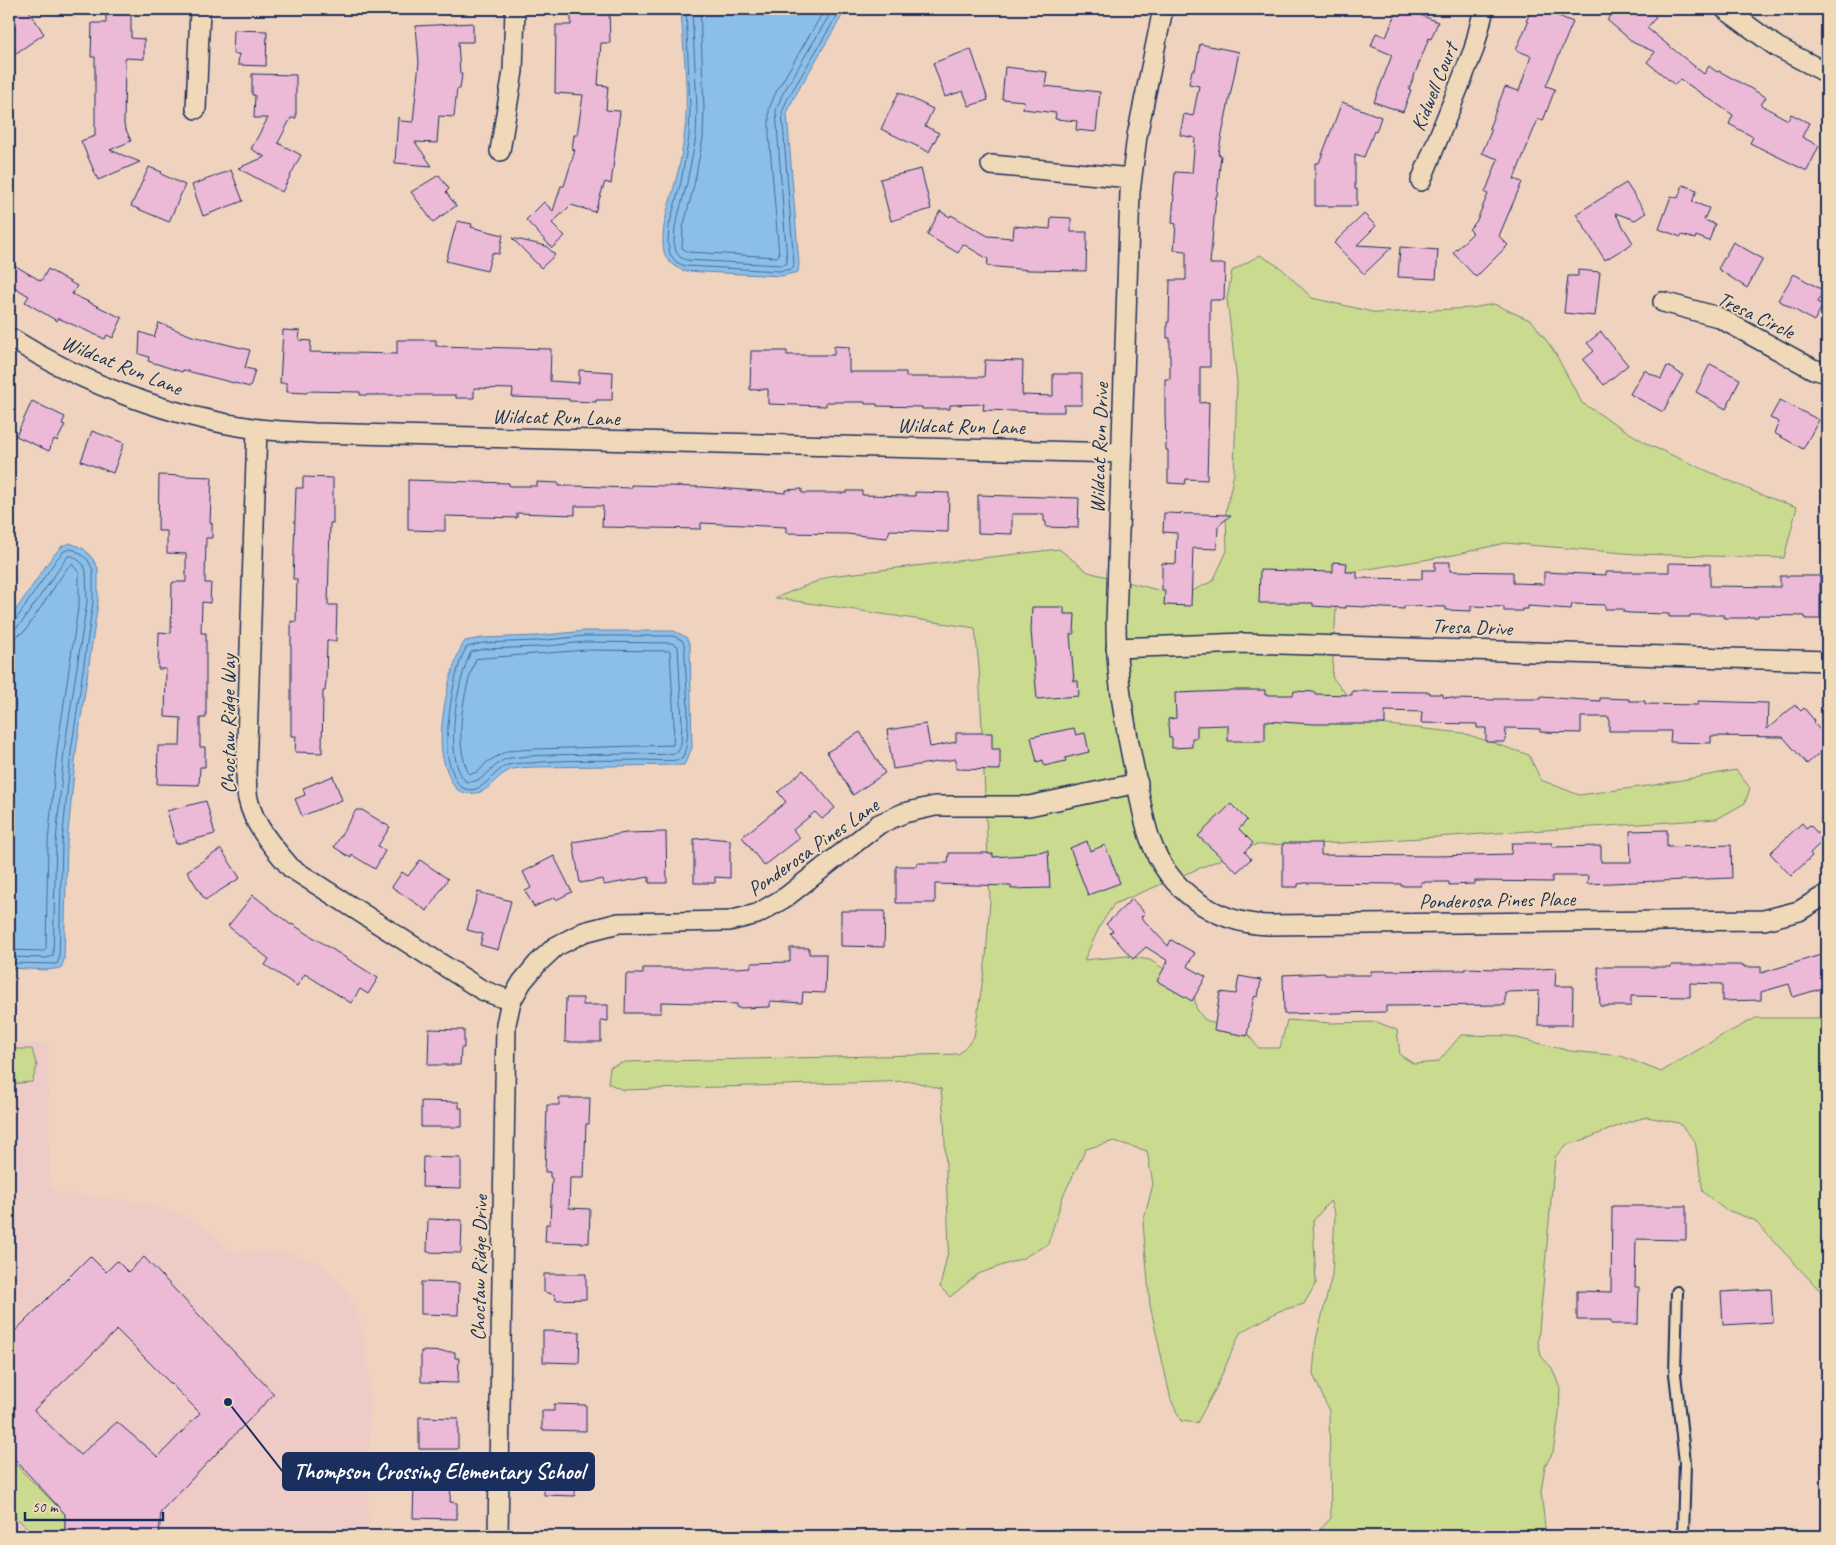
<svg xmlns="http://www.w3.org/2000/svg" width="1836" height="1545" font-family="Caveat,sans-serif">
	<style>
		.built { fill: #eecbc6 }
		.green { fill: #cadb8f; stroke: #728576 }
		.water { fill: #8cbfe8; stroke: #5f85b1 }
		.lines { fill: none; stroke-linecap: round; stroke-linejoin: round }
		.shore { stroke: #486995; stroke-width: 1 }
		.building { fill: #ecb9d7; stroke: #1b2f5e; fill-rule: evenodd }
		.service-casing { stroke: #1b2f5e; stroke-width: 14 }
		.minor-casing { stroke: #1b2f5e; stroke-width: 22 }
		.service { stroke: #f0d9b8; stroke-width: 10 }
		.minor { stroke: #f0d9b8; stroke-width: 19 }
		.labels { text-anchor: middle; stroke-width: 4; stroke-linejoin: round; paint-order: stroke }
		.street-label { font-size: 21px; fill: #1b2f5e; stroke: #f0d9b8 }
		.leader { fill: none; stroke: #1b2f5e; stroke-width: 2 }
		.callout-dot { fill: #1b2f5e; stroke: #f0d9b8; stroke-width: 2 }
		.callout { fill: #1b2f5e; stroke: #1b2f5e; stroke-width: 2 }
		.callout-label { font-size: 22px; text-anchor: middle; font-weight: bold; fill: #fff }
	</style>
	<rect width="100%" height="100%" fill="#efd3be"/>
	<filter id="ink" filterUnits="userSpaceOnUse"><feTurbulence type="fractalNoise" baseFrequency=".02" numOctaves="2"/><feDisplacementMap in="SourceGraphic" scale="10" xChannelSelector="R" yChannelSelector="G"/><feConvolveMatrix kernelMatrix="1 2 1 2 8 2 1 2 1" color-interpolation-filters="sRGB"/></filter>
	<g filter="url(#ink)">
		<!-- built -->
		<polygon class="built" points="9,1044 48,1044 50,1184 56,1193 114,1199 155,1205 186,1217 208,1230 232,1251 286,1252 318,1263 338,1279 355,1306 364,1335 370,1393 368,1536 9,1536"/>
		<!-- green -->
		<g class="green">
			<polygon points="1260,255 1281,268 1312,298 1377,313 1472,308 1494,304 1532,321 1554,351 1582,403 1649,445 1764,496 1797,507 1784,558 1636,554 1505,543 1454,555 1338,574 1332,677 1370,723 1463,733 1529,755 1541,780 1579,795 1655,785 1736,770 1750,788 1745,803 1717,819 1342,843 1255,845 1114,904 1100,926 1084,960 1127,956 1150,960 1180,979 1194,993 1196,1008 1204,1019 1231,1031 1249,1035 1258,1048 1280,1048 1287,1020 1331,1023 1377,1022 1397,1030 1400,1055 1414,1064 1438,1062 1461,1035 1509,1036 1570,1051 1621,1056 1661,1072 1723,1035 1756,1018 1827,1018 1827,1298 1754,1220 1724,1209 1703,1192 1695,1141 1679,1123 1647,1117 1628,1122 1586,1139 1566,1145 1555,1157 1538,1341 1541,1356 1552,1368 1560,1388 1559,1415 1553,1452 1545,1466 1541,1491 1546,1536 1314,1536 1331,1518 1329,1411 1313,1374 1316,1340 1332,1275 1335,1214 1330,1201 1313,1221 1316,1283 1304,1304 1279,1311 1240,1333 1216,1388 1197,1423 1181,1421 1171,1400 1150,1305 1143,1223 1153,1184 1147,1151 1114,1141 1086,1149 1063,1196 1048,1244 1023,1258 978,1274 950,1297 940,1287 949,1247 944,1118 941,1089 912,1081 623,1090 608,1083 610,1067 625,1062 959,1054 974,1037 986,958 990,900 979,667 975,628 775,598 830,576 1059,549 1088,572 1181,596 1213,581 1227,551 1226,511 1234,473 1237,382 1227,299 1232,271"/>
			<polygon points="9,1049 32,1049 37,1067 32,1082 9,1084"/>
			<polygon points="9,1458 65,1514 65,1531 41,1536 30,1531 9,1510"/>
			<polygon points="1827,1522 1827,1536 1814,1536"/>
		</g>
		<!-- water -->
		<g class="water">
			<path d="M681,9h165l-54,92 -5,13 12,150 -1,8 -17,4 -97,-5c-14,-6 -21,-13 -21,-28 -1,-20 7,-40 12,-60 4,-14 7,-30 9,-45 6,-38 -1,-90 -3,-129z"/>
			<polygon points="70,543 84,549 92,558 98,568 98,603 76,752 67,843 64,960 61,968 46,970 9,968 9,620 52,557 62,546"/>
			<path d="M584,631h90l12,6 4,8 2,103 -8,17 -150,2c-8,1 -19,0 -26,4 -17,9 -19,25 -42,22 -9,-1 -13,-7 -16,-15 -3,-7 -7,-17 -8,-25 -4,-26 8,-91 23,-112l17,-3 55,-2z"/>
		</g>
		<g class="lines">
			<!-- shore -->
			<g class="shore">
				<polyline points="686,9 690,108 689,137 681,182 669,226 668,243 670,254 676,262 685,266 780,271 792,269 794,264 782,112 788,98 841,9"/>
				<polyline points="692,9 697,108 696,137 687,183 675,227 674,242 676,252 680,257 686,260 780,265 786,264 787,262 776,111 782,95 833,9"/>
				<polyline points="700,9 704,108 703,138 694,185 683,228 682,248 688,252 777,257 779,255 769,134 769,109 776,92 825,9"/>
				<polyline points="9,623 13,622 17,618 56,560 64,551 70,549 75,550 88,560 93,570 93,602 71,752 62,843 59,959 57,964 9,963"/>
				<polyline points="9,629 16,628 22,622 68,556 73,556 83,564 86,571 87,602 64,751 56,842 53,956 46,958 9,957"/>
				<path d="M585,636h88l9,4 3,6c-1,29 9,89 -3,113 -12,3 -28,1 -41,1 -37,1 -74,-1 -110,3 -7,0 -17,0 -23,2 -15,5 -26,32 -45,23 -5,-3 -7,-8 -9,-12 -3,-8 -7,-18 -7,-26 -1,-23 7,-85 20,-103l16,-4 54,-2z"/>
				<polyline points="9,637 17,636 25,631 67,568 71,565 73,565 79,573 79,602 57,750 48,842 46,949 44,951 9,950"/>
				<path d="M585,642l86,1 7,3 4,76 -1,23 -3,7c-13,4 -31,2 -45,2 -41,1 -82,-1 -123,4 -18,3 -25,28 -45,23 -22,-25 -8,-101 6,-129l13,-3 54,-2z"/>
				<path d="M586,650l84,1 4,71 -1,23 -139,4 -27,2 -20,11 -9,10 -9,2c-16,-32 -6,-83 7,-115z"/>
			</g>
		</g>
		<!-- building -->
		<g class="building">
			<polygon points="9,9 28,9 44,34 9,58"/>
			<polygon points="106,9 131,9 131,38 144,39 144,59 125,58 124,125 131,141 110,150 140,162 98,180 81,141 95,136 95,57 91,57 92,23 106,23"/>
			<polygon points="609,9 610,43 601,43 598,85 608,86 606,110 620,111 611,184 605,182 595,212 571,205 552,223 565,236 552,248 526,220 544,202 553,211 561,186 564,186 575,150 572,149 574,135 577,135 583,95 555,93 556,25 571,25 571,10"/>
			<polygon points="1398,9 1405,9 1438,22 1431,39 1429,38 1409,89 1411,90 1403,112 1374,102 1392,55 1371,46 1376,33 1386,37"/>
			<polygon points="1532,9 1541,9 1573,22 1546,86 1555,89 1543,121 1538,119 1514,179 1522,182 1499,236 1508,245 1476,277 1453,253 1473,233 1469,229 1476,222 1488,194 1485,193 1498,159 1482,153 1492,129 1489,128 1505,87 1519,91 1531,56 1516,50 1528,22 1526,21"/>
			<polygon points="1617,9 1647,9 1656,17 1647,28 1704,74 1709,66 1717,72 1719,71 1766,97 1761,105 1788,120 1791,114 1809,123 1802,137 1819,146 1807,171 1750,143 1753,137 1729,124 1733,115 1680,79 1675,85 1647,62 1655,52 1634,43 1607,20"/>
			<polygon points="473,23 473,42 458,42 460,74 462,74 460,89 457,89 454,117 439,116 437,143 415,142 432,166 395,163 398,117 401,121 413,122 419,62 416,26"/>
			<polygon points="234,30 267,31 266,66 238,65 239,54 233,54"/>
			<polygon points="1200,44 1239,52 1218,154 1221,155 1217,196 1216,196 1210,264 1225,264 1224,300 1210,300 1210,367 1200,367 1200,403 1209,402 1207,480 1186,479 1185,484 1168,483 1168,450 1166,450 1165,412 1165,379 1170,379 1170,338 1167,338 1167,322 1169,322 1170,280 1186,280 1186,251 1174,250 1176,224 1172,223 1174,195 1173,195 1175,172 1192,173 1195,138 1180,135 1184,114 1193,116 1199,86 1189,84 1192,70 1195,70"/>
			<polygon points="971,49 988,100 969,106 963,91 945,97 933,63"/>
			<polygon points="1005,67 1047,72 1045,86 1100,92 1096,132 1076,130 1077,121 1055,119 1056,113 1023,109 1024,101 1002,99"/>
			<polygon points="252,74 296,75 296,118 291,118 278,143 301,155 282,192 238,168 265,157 251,149 268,118 254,118 255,95 252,95"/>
			<polygon points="899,92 933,109 925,126 939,133 929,152 881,129"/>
			<polygon points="1342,102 1381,117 1376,132 1374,131 1364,157 1355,154 1355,189 1357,189 1357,206 1315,206 1315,163 1319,163"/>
			<polygon points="149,167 162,172 161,174 185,185 169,222 131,206"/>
			<polygon points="921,169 931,209 891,221 880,179"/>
			<polygon points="231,170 243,201 203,216 192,185"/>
			<polygon points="439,175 449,189 446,192 456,206 433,222 411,192"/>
			<polygon points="1626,183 1646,213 1635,220 1615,213 1633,243 1605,260 1576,214"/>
			<polygon points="1683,185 1697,190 1692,202 1709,208 1704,220 1715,224 1709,241 1696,236 1695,239 1682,235 1681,237 1659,229 1671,196 1678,198"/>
			<polygon points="940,211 950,217 951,215 988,236 1013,238 1014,226 1050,229 1051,217 1071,218 1071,232 1087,232 1086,271 1029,270 987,266 988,259 963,244 958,253 927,235"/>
			<polygon points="1364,214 1376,226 1357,245 1392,247 1364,274 1334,243"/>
			<polygon points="457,221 472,224 471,227 503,235 499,254 492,253 487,271 446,261"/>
			<polygon points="512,238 546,246 555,255 541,268"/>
			<polygon points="1733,242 1763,259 1747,288 1718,269"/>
			<polygon points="1400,247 1438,250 1436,279 1398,277"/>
			<polygon points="9,262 41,281 48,269 77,286 72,294 122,318 113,338 107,335 105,339 58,318 57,321 25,302 29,296 9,284"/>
			<polygon points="1578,270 1600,272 1595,316 1564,313 1568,276 1578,276"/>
			<polygon points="1794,274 1824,291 1817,302 1823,305 1814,321 1778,300"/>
			<polygon points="159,323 192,336 250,350 245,368 255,370 250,387 183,370 182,372 148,361 149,357 139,354 140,332 154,337"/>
			<polygon points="283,330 300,331 299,340 311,341 310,352 397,354 397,340 436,340 436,346 551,349 550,381 579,383 579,370 613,372 612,400 596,400 596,402 569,401 569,399 512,397 513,389 474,388 474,398 456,398 456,395 360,395 360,392 307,391 307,393 287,392 287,383 280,383"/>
			<polygon points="1601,332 1628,365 1604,385 1583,360 1594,351 1587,343"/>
			<polygon points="834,346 849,347 849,372 906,372 906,377 984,377 985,360 1023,361 1022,395 1053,396 1053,374 1082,374 1082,405 1064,405 1064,412 1045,412 983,410 984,404 950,405 950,409 922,409 922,407 877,406 877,404 865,404 865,402 826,402 826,406 768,404 768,389 750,390 751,351 787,351 787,355 834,355"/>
			<polygon points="1710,364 1740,379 1726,409 1696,392"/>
			<polygon points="1667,366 1683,375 1663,412 1630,394 1644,370 1661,379"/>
			<polygon points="1780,400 1819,420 1803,449 1774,433 1779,422 1770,418"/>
			<polygon points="32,401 65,417 62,424 65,425 57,441 54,439 49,451 16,436"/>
			<polygon points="92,431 124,443 113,473 81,461"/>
			<polygon points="159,475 212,477 210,523 212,523 212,538 206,538 205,583 211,583 210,603 202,602 201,633 206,633 206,718 200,718 200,747 205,747 205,767 200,767 199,785 157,784 158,746 180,746 181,718 165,717 166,669 158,669 159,632 171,633 172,584 173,582 186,582 186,554 167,553 167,531 158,531"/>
			<polygon points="303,477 333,478 333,523 330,523 328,605 337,605 336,641 327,641 326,681 325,691 323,691 322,753 295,752 296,736 291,736 291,621 296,622 297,579 293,579 296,488 303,488"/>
			<polygon points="408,480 509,483 509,486 537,486 537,482 559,483 559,486 576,486 631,488 631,485 703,487 786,493 786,490 802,489 802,493 847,493 847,491 862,491 862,495 915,496 915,492 949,493 948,532 890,530 887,538 846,534 786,533 786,527 701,523 701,529 602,527 603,506 575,506 575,515 517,513 517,518 445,516 445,531 408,530"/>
			<polygon points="978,495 1079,498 1078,528 1046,527 1046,522 1044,521 1044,514 1012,514 1012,534 978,533"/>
			<polygon points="1164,513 1231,515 1218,526 1217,549 1193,548 1191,606 1164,605 1165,590 1162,590 1162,563 1176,564 1177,533 1163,532"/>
			<polygon points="1333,562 1347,563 1346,572 1357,572 1357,578 1422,579 1422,570 1435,570 1435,562 1450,562 1450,571 1513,572 1513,583 1544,584 1544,572 1606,575 1606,572 1669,572 1669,563 1710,564 1710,586 1780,587 1780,576 1820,576 1820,619 1805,619 1805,616 1758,615 1758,617 1748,617 1748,618 1724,618 1724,615 1690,615 1690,617 1669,617 1669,614 1630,613 1623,612 1623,609 1605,609 1605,605 1572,604 1571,609 1528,606 1528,609 1522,609 1522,611 1504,611 1504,607 1471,606 1471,611 1446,610 1446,607 1404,606 1404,609 1346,606 1346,608 1313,606 1313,603 1259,603 1260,570 1333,572"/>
			<polygon points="1032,607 1064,607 1064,614 1075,614 1074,634 1070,634 1074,681 1078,681 1079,696 1037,699 1031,631"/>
			<polygon points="1229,690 1265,690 1265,695 1293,695 1294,691 1315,692 1315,694 1352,695 1352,691 1430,692 1430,694 1443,694 1443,697 1454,698 1454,699 1494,700 1494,699 1541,699 1541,697 1600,701 1600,698 1629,699 1629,701 1645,701 1645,704 1698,705 1698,701 1768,703 1767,729 1795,705 1801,711 1804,708 1814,720 1813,722 1827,738 1827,746 1807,764 1783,737 1711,736 1711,743 1670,742 1671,731 1609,731 1609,717 1581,717 1581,733 1540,732 1540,729 1506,728 1505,742 1486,742 1486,728 1477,728 1477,724 1421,723 1422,712 1385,711 1385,724 1313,724 1265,721 1265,741 1228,741 1228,725 1197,726 1197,738 1192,738 1192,747 1172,748 1172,738 1169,738 1168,719 1176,718 1175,693 1228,691"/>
			<polygon points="926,724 930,747 956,742 956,733 992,733 992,749 1000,749 1000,770 956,769 956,759 893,769 887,730"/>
			<polygon points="1074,728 1076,735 1085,733 1089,752 1065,758 1066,761 1044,766 1043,760 1037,762 1031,737"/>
			<polygon points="860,732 885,773 853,795 827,752"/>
			<polygon points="803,770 835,808 822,819 815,812 793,830 800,838 764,866 742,837 786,802 778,792"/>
			<polygon points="333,776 342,800 302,816 295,799 305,795 303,788"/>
			<polygon points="206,801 215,834 176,844 167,811"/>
			<polygon points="1231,804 1247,820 1239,829 1253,843 1245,852 1251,859 1237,872 1198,836"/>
			<polygon points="356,810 362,810 390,827 378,846 385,851 375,869 352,855 351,858 334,847"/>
			<polygon points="1802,823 1806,828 1810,825 1824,840 1810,853 1812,856 1791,876 1770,853"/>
			<polygon points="1667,830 1667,847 1731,845 1732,878 1587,884 1588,876 1552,876 1552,882 1475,881 1475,884 1449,885 1449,882 1421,882 1421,886 1401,886 1401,884 1305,883 1298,884 1298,887 1283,887 1283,843 1321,843 1321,855 1436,856 1511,854 1512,843 1552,843 1552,847 1601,846 1601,862 1631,862 1630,831"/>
			<polygon points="666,832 667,883 649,883 649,877 604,885 603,879 580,883 573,842 626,833"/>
			<polygon points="709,838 730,840 730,878 715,877 715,883 694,883 694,839"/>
			<polygon points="1087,841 1090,851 1105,845 1120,883 1088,895 1070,848"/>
			<polygon points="221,849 240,878 205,900 187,871"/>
			<polygon points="1048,851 1050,888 1011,889 1011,886 935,884 935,903 896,903 896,866 917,866 917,863 948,863 949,853 988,853 988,854 993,854 993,857 1024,855 1024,853"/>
			<polygon points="554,856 572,892 556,900 555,897 534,907 525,891 531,888 523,872"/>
			<polygon points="420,860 448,879 427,911 392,887 402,872 408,876"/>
			<polygon points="478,892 511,901 498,950 480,945 483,934 467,930"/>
			<polygon points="253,895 291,925 292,924 378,978 368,994 360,989 351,1003 305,974 297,986 265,965 269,959 228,926"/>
			<polygon points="1132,899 1145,913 1141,917 1168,946 1171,940 1195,953 1187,966 1206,977 1192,1001 1157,981 1168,961 1146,947 1133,959 1110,933 1113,931 1106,924"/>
			<polygon points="841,911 885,911 884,947 841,946"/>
			<polygon points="790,948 809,948 809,954 826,954 825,993 803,992 802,1003 770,1001 770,1007 737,1008 737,1004 661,1002 661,1013 625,1013 626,974 643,974 643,968 736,968 751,967 751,963 790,962"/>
			<polygon points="1824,954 1827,966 1827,987 1793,997 1789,984 1761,992 1761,1000 1722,1001 1722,984 1690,983 1690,997 1631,996 1631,1006 1600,1006 1598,967 1671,967 1671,965 1744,965 1744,967 1761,967 1761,973"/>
			<polygon points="1465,968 1528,970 1556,968 1555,986 1573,986 1572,1025 1538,1025 1539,991 1505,992 1505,1005 1386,1006 1386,1012 1284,1014 1283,975 1325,973 1325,975 1371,975 1371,971 1465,970"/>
			<polygon points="1239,976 1261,980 1258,997 1255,996 1253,1001 1247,1036 1214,1030 1220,992 1236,994"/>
			<polygon points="566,998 583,998 583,1005 608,1005 608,1021 601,1020 601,1042 565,1042"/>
			<polygon points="429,1029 464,1030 464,1048 461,1048 460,1065 428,1065"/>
			<polygon points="559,1098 590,1098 589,1124 586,1124 584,1178 570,1178 569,1208 590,1209 589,1243 545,1242 546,1224 550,1224 552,1178 550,1177 550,1172 545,1172 547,1105 559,1105"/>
			<polygon points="421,1101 459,1102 459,1108 462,1108 462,1127 421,1127"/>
			<polygon points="423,1157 461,1158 461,1188 422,1187"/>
			<polygon points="1612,1206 1686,1206 1686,1240 1636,1239 1635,1287 1639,1287 1638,1324 1611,1324 1611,1320 1577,1320 1577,1291 1611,1292"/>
			<polygon points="428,1219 462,1220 461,1253 427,1252"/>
			<path d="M90,1256l16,16 11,-11 11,11 16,-15 130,137 -113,117 -2,25h-94v-22l-56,-61v-116zM117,1330l83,83 -42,44 -41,-35 -37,33 -46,-45z"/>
			<polygon points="544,1274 586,1274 586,1299 556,1300 555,1295 544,1292"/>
			<polygon points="421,1282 459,1283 458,1315 421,1314"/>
			<polygon points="1771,1289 1773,1322 1723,1325 1721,1292"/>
			<polygon points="543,1331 580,1332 579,1363 543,1362"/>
			<polygon points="421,1351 455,1352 455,1358 459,1358 458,1383 421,1382"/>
			<polygon points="554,1404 586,1405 586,1431 542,1430 542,1411 554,1411"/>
			<polygon points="419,1417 458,1418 458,1449 419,1449"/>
			<polygon points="542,1460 576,1461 575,1496 544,1495 544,1479 541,1479"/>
			<polygon points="414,1485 451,1486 450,1502 457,1503 457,1519 413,1518"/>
		</g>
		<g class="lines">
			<!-- service casing -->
			<g class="service-casing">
				<polyline id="service" points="1677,1292 1675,1374 1685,1462 1683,1536"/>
			</g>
			<!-- minor casing -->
			<g class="minor-casing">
				<g id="minor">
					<path d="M1163,9l-26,127 -7,56 -14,432c0,50 8,96 18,144 5,23 8,48 16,71 18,51 64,84 118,86l496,-5 35,-9 28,-17"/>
					<polyline points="1725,9 1777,47 1827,73"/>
					<polyline points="196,109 200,9"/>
					<polyline points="500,151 513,71 515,9"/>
					<polyline points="991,165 1131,178"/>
					<polyline points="1421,181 1474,49 1484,9"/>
					<polyline points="1663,302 1718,317 1813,369 1827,373"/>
					<path d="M9,337c74,47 161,80 249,92 19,2 38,3 57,4l806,20"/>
					<path d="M257,429l-11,346c1,8 0,16 2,24 6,27 25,48 43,69l191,122 29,11"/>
					<polyline points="1116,648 1244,643 1827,661"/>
					<polyline points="498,1536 506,1024 511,1001 522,982 537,964 555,947 584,932 619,923 729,921 757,914 786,897 879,824 904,813 935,806 1029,806 1138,783"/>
				</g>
			</g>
			<!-- service -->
			<use href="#service" class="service"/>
			<!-- minor -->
			<use href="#minor" class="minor"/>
		</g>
	</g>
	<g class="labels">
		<!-- street labels -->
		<g class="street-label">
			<text transform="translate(1434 87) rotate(-68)" y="7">Kidwell Court</text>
			<text transform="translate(1756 315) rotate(26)" y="7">Tresa Circle</text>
			<text transform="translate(122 365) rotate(22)" y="7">Wildcat Run Lane</text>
			<text transform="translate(556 417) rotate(1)" y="7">Wildcat Run Lane</text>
			<text transform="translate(961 426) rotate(1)" y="7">Wildcat Run Lane</text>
			<text transform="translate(1099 448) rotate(-88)" y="7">Wildcat Run Drive</text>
			<text transform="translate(1472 627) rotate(2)" y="7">Tresa Drive</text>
			<text transform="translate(228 724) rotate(-90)" y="7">Choctaw Ridge Way</text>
			<text transform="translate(813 847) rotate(-35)" y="7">Ponderosa Pines Lane</text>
			<text transform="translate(1497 900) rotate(-1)" y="7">Ponderosa Pines Place</text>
			<text transform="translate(479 1268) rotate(-89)" y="7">Choctaw Ridge Drive</text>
		</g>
	</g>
	<!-- callouts -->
	<path class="leader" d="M228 1402L283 1472"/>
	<circle class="callout-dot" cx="228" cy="1402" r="5"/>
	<rect class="callout" x="283" y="1453" width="311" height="37" rx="5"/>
	<g class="callout-label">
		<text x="439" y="1479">Thompson Crossing Elementary School</text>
	</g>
	<!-- margin -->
	<rect width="1836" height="1545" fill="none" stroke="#f0d9b8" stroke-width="30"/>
	<rect x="15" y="15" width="1806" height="1515" fill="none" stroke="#1b2f5e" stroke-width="2" filter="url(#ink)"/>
	<!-- scale -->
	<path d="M25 1512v8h138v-8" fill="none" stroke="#1b2f5e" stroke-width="2.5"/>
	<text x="32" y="1512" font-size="15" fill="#1b2f5e" stroke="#f0d9b8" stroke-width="4" paint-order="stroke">50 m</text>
</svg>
